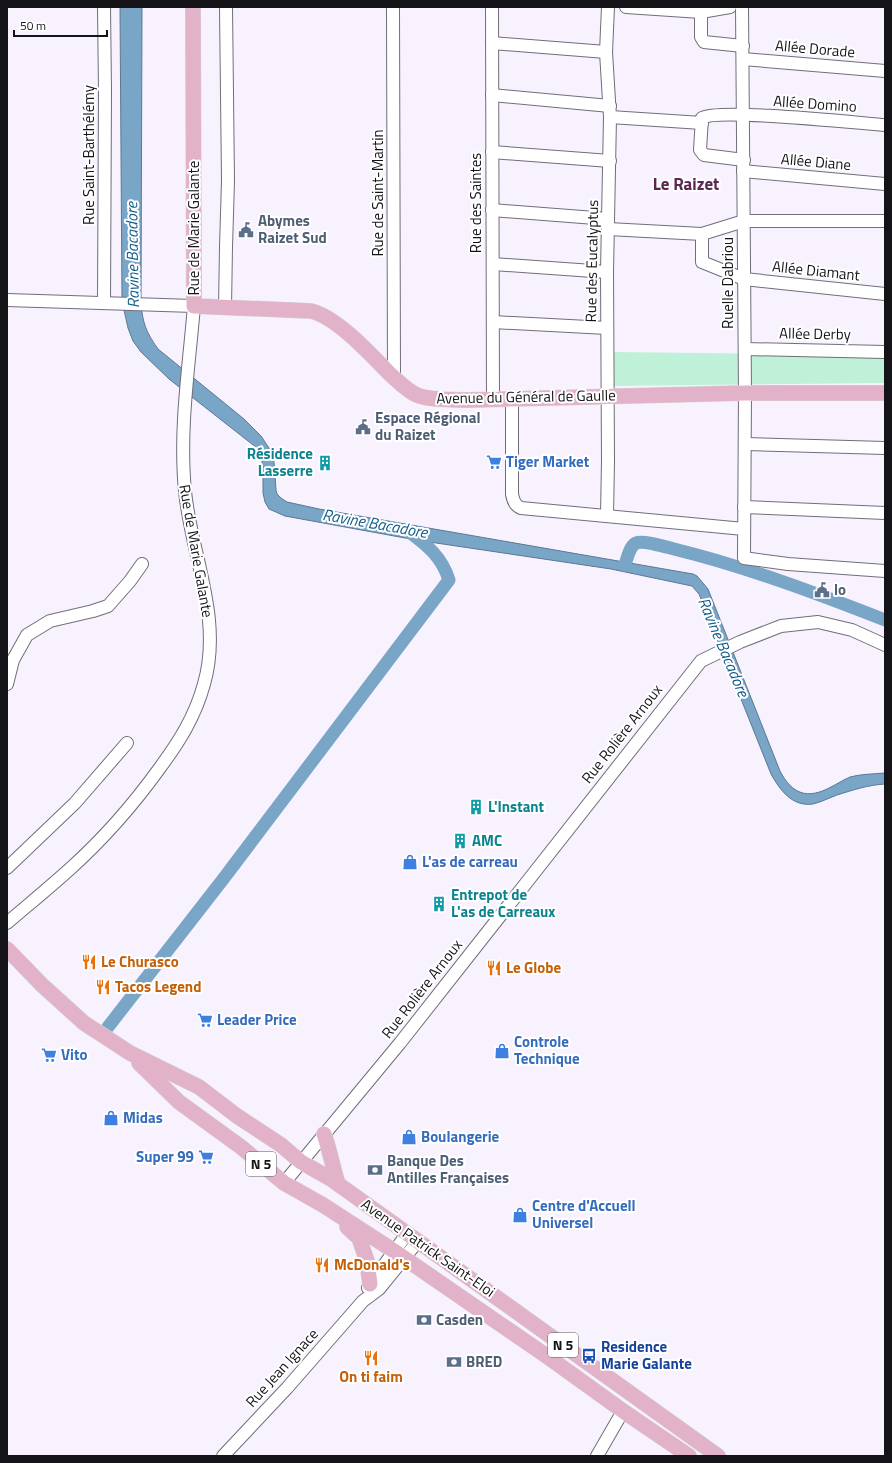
<svg xmlns="http://www.w3.org/2000/svg" width="892" height="1463" font-family="'Titillium Web',sans-serif">
	<style>
		.green { fill: #bef1d7 }
		.water { fill: #79a5c7; stroke: #5b7992 }
		.lines { fill: none; stroke-linecap: round; stroke-linejoin: round }
		.canal { stroke: #79a5c7; stroke-width: 13 }
		.minor-casing { stroke: #726d78; stroke-width: 14 }
		.major-casing { stroke: #d5d5d5; stroke-width: 16 }
		.minor { stroke: #fff; stroke-width: 12 }
		.major { stroke: #e2b2c8; stroke-width: 15 }
		.labels { text-anchor: middle; stroke-width: 4; stroke-linejoin: round; paint-order: stroke }
		.shield { fill: #fff; stroke: #5a5a5d; stroke-width: 1 }
		.shield-label { font-size: 14px; font-weight: bold; fill: #141317 }
		.street-label { font-size: 15px; fill: #141317; stroke: #fff }
		.service-label { font-size: 15px; font-weight: bold; fill: #4e5e75; stroke: #fff; text-anchor: start }
		.culture-label { font-size: 15px; font-weight: bold; fill: #0d838f; stroke: #fff; text-anchor: start }
		.shop-label { font-size: 15px; font-weight: bold; fill: #366cbe; stroke: #fff; text-anchor: start }
		.food-label { font-size: 15px; font-weight: bold; fill: #c56008; stroke: #fff; text-anchor: start }
		.transit-label { font-size: 15px; font-weight: bold; fill: #164399; stroke: #fff; text-anchor: start }
		.water-label { font-size: 16px; font-style: italic; fill: #115c88; stroke: #fff }
		.quarter-label { font-size: 17px; font-weight: bold; fill: #5d254f; stroke: #fff }
	</style>
	<rect width="100%" height="100%" fill="#f8f2ff"/>
	<!-- green -->
	<polygon class="green" points="613,352 885,355 885,383 613,386"/>
	<!-- water -->
	<path class="water" d="M120,7h22l-1,294c1,21 5,31 17,48l86,70 17,17 10,15 3,11 2,28 1,4 4,4 6,4 32,7 374,65 4,2 11,13 72,182c12,23 27,29 51,16 6,-3 12,-7 19,-10 11,-3 23,-3 35,-4v11c-17,1 -32,6 -48,11 -8,3 -16,7 -24,9 -21,3 -33,-14 -42,-30l-72,-180 -7,-8 -81,-17 -195,-29 -131,-24 -16,-7 -4,-7 -2,-9v-25l-2,-12 -4,-8 -88,-69 -28,-27 -8,-11 -5,-13 -6,-27z"/>
	<g class="lines">
		<!-- canal -->
		<g class="canal">
			<path d="M625,565c2,-6 4,-18 11,-22 7,-3 30,4 38,6 73,18 142,44 211,71"/>
			<path d="M108,1027l116,-149 225,-298c-7,-23 -22,-35 -41,-49"/>
		</g>
		<!-- minor casing -->
		<g class="minor-casing">
			<g id="minor">
				<polyline points="104,7 105,91 104,303"/>
				<polyline points="393,7 394,378"/>
				<polyline points="492,7 493,399"/>
				<polyline points="626,7 701,12 730,7"/>
				<polyline points="742,7 745,393 744,558 788,564 885,571"/>
				<polyline points="701,12 701,37 704,42 743,46"/>
				<polyline points="492,43 606,52"/>
				<polyline points="743,59 885,71"/>
				<polyline points="492,95 610,106"/>
				<polyline points="610,117 702,123"/>
				<polyline points="492,152 610,161"/>
				<path d="M744,160l-40,-5 -4,-5 2,-32c15,-10 156,5 183,7"/>
				<polyline points="743,171 885,184"/>
				<polyline points="492,210 608,219"/>
				<polyline points="608,229 702,234 744,221 885,221"/>
				<polyline points="702,234 702,262 744,279 885,294"/>
				<polyline points="493,264 607,272"/>
				<path d="M7,300l187,6c-5,61 -15,123 -9,185 6,64 38,127 19,193 -9,33 -25,58 -45,85 -26,36 -56,70 -88,99 -21,19 -43,37 -64,55"/>
				<polyline points="225,308 226,247 228,181 226,7"/>
				<polyline points="493,322 607,328"/>
				<polyline points="745,349 885,352"/>
				<path d="M512,398v96c1,6 3,12 9,14l223,21"/>
				<polyline points="745,444 885,448"/>
				<polyline points="744,507 885,513"/>
				<polyline points="607,516 608,461 607,272 610,117 606,52 608,7"/>
				<polyline points="7,684 13,660 27,635 50,621 93,611 108,606 130,581 142,564"/>
				<polyline points="7,868 75,803 127,743"/>
				<polyline points="284,1183 400,1043 701,661 740,642 781,626 818,622 852,630 885,645"/>
				<polyline points="368,1288 370,1284 407,1234"/>
				<polyline points="223,1456 287,1388 363,1301 379,1289 418,1241"/>
				<polyline points="597,1456 623,1411"/>
			</g>
		</g>
		<!-- major casing -->
		<g class="major-casing">
			<g id="major">
				<path d="M193,7l1,299 117,5c26,6 60,44 79,63 8,7 17,17 27,21 14,6 37,4 52,5l276,-7h140"/>
				<polyline points="7,949 42,985 84,1023 130,1053 199,1087 237,1116 281,1145 301,1162 331,1179 718,1456"/>
				<polyline points="139,1063 179,1102 241,1147 284,1183 323,1205 394,1251 548,1357 623,1411 689,1456"/>
				<path d="M324,1134c6,17 9,34 14,50"/>
				<polyline points="347,1227 359,1238 367,1261 370,1284"/>
			</g>
		</g>
		<!-- minor -->
		<use href="#minor" class="minor"/>
		<!-- major -->
		<use href="#major" class="major"/>
	</g>
	<!-- icons -->
	<defs>
		<g id="civic-bare" transform="scale(1.2)"><path d="M-.6-6.5H3V-4.5H.6V-3L4-1V1h2V6H-6V1h2V-1L-.6-3ZM-1.2 2.5V6h2.4V2.5Z" fill="#5c6f8a" stroke="#fff" stroke-width="2.5" paint-order="stroke"/></g>
		<g id="supermarket-bare" transform="scale(1.2)"><path d="M-6-5.5h2.5l.6 2H6L4.5 2H-2.5L-4.4-4H-6ZM-1.5 3.2a1.3 1.3 0 1 0 .1 0ZM3 3.2a1.3 1.3 0 1 0 .1 0Z" fill="#3f7fe0" stroke="#fff" stroke-width="2.5" paint-order="stroke"/></g>
		<g id="building-bare" transform="scale(1.2)"><path d="M-4-6H4V6H1V3H-1V6H-4ZM-2.5-4.3h1.7v1.8h-1.7ZM.8-4.3h1.7v1.8H.8ZM-2.5-1h1.7V.8h-1.7ZM.8-1h1.7V.8H.8Z" fill="#0f9aa8" stroke="#fff" stroke-width="2.5" paint-order="stroke"/></g>
		<g id="shop-bare" transform="scale(1.2)"><path d="M-5-2.5h2.3a2.7 3.5 0 0 1 5.4 0H5L5.5 6h-11ZM-1.5-2.5h3a1.5 2.3 0 0 0-3 0Z" fill="#3f7fe0" stroke="#fff" stroke-width="2.5" paint-order="stroke"/></g>
		<g id="restaurant-bare" transform="scale(1.2)"><path d="M-5-6h1v4h1v-4h1v4h1v-4h1v5L-1.5 .5V6h-2V.5L-5-1ZM5-6V6H3V1.5H1.5Q1.5-4 5-6Z" fill="#e8710a" stroke="#fff" stroke-width="2.5" paint-order="stroke"/></g>
		<g id="bank-bare" transform="scale(1.2)"><path d="M-6-4H6V4H-6ZM0-2.3a2.3 2.3 0 1 0 0 4.6a2.3 2.3 0 1 0 0-4.6Z" fill="#5c6f8a" stroke="#fff" stroke-width="2.5" paint-order="stroke"/></g>
		<g id="bus-bare" transform="scale(1.2)"><path d="M-5-6H5V4H4V6H2V4H-2V6H-4V4H-5ZM-3.5-4V0h7V-4ZM-3.5 1.2v1.5H-2V1.2ZM2 1.2v1.5H3.5V1.2Z" fill="#1a4fb4" stroke="#fff" stroke-width="2.5" paint-order="stroke"/></g>
	</defs>
	<g fill-rule="evenodd">
		<use href="#civic-bare" x="246" y="230"/>
		<use href="#civic-bare" x="363" y="427"/>
		<use href="#supermarket-bare" x="494" y="462"/>
		<use href="#building-bare" x="325" y="463"/>
		<use href="#civic-bare" x="822" y="590"/>
		<use href="#building-bare" x="476" y="807"/>
		<use href="#building-bare" x="460" y="841"/>
		<use href="#shop-bare" x="410" y="862"/>
		<use href="#building-bare" x="439" y="904"/>
		<use href="#restaurant-bare" x="89" y="962"/>
		<use href="#restaurant-bare" x="494" y="968"/>
		<use href="#restaurant-bare" x="103" y="987"/>
		<use href="#supermarket-bare" x="205" y="1020"/>
		<use href="#shop-bare" x="502" y="1051"/>
		<use href="#supermarket-bare" x="49" y="1055"/>
		<use href="#shop-bare" x="111" y="1118"/>
		<use href="#shop-bare" x="409" y="1137"/>
		<use href="#supermarket-bare" x="206" y="1157"/>
		<use href="#bank-bare" x="375" y="1170"/>
		<use href="#shop-bare" x="520" y="1215"/>
		<use href="#restaurant-bare" x="322" y="1265"/>
		<use href="#bank-bare" x="424" y="1320"/>
		<use href="#bus-bare" x="589" y="1356"/>
		<use href="#restaurant-bare" x="371" y="1358"/>
		<use href="#bank-bare" x="454" y="1362"/>
	</g>
	<g class="labels">
		<!-- shield labels -->
		<g class="shield">
			<rect x="246" y="1152" width="30" height="24" rx="3"/>
			<rect x="548" y="1333" width="30" height="24" rx="3"/>
		</g>
		<g class="shield-label">
			<text x="261" y="1169">N 5</text>
			<text x="563" y="1350">N 5</text>
		</g>
		<!-- street labels -->
		<g class="street-label">
			<text transform="translate(815 49) rotate(5)" y="5">Allée Dorade</text>
			<text transform="translate(815 104) rotate(4)" y="5">Allée Domino</text>
			<text transform="translate(89 155) rotate(-90)" y="5">Rue Saint-Barthélémy</text>
			<text transform="translate(816 162) rotate(5)" y="5">Allée Diane</text>
			<text transform="translate(378 193) rotate(-90)" y="5">Rue de Saint-Martin</text>
			<text transform="translate(476 203) rotate(-90)" y="5">Rue des Saintes</text>
			<text transform="translate(194 228) rotate(-90)" y="5">Rue de Marie Galante</text>
			<text transform="translate(592 261) rotate(-89)" y="5">Rue des Eucalyptus</text>
			<text transform="translate(816 271) rotate(6)" y="5">Allée Diamant</text>
			<text transform="translate(728 283) rotate(-90)" y="5">Ruelle Dabriou</text>
			<text transform="translate(815 334) rotate(1)" y="5">Allée Derby</text>
			<text transform="translate(526 397) rotate(-1)" y="5">Avenue du Général de Gaulle</text>
			<text transform="translate(196 551) rotate(80)" y="5">Rue de Marie Galante</text>
			<text transform="translate(622 734) rotate(-52)" y="5">Rue Rolière Arnoux</text>
			<text transform="translate(422 989) rotate(-52)" y="5">Rue Rolière Arnoux</text>
			<text transform="translate(428 1248) rotate(35)" y="5">Avenue Patrick Saint-Eloi</text>
			<text transform="translate(282 1368) rotate(-48)" y="5">Rue Jean Ignace</text>
		</g>
		<!-- service labels -->
		<g class="service-label">
			<text x="258" y="226">Abymes<tspan x="258" dy="17">Raizet Sud</tspan></text>
			<text x="375" y="423">Espace Régional<tspan x="375" dy="17">du Raizet</tspan></text>
			<text x="834" y="595">lo</text>
			<text x="387" y="1166">Banque Des<tspan x="387" dy="17">Antilles Françaises</tspan></text>
			<text x="436" y="1325">Casden</text>
			<text x="466" y="1367">BRED</text>
		</g>
		<!-- culture labels -->
		<g class="culture-label">
			<text x="313" y="459" text-anchor="end">Résidence<tspan x="313" dy="17">Lasserre</tspan></text>
			<text x="488" y="812">L'Instant</text>
			<text x="472" y="846">AMC</text>
			<text x="451" y="900">Entrepot de<tspan x="451" dy="17">L'as de Carreaux</tspan></text>
		</g>
		<!-- shop labels -->
		<g class="shop-label">
			<text x="506" y="467">Tiger Market</text>
			<text x="422" y="867">L'as de carreau</text>
			<text x="217" y="1025">Leader Price</text>
			<text x="514" y="1047">Controle<tspan x="514" dy="17">Technique</tspan></text>
			<text x="61" y="1060">Vito</text>
			<text x="123" y="1123">Midas</text>
			<text x="421" y="1142">Boulangerie</text>
			<text x="194" y="1162" text-anchor="end">Super 99</text>
			<text x="532" y="1211">Centre d'Accuell<tspan x="532" dy="17">Universel</tspan></text>
		</g>
		<!-- food labels -->
		<g class="food-label">
			<text x="101" y="967">Le Churasco</text>
			<text x="506" y="973">Le Globe</text>
			<text x="115" y="992">Tacos Legend</text>
			<text x="334" y="1270">McDonald's</text>
			<text x="371" y="1382" text-anchor="middle">On ti faim</text>
		</g>
		<!-- transit labels -->
		<g class="transit-label">
			<text x="601" y="1352">Residence<tspan x="601" dy="17">Marie Galante</tspan></text>
		</g>
		<!-- water labels -->
		<g class="water-label">
			<text transform="translate(132 255) rotate(-91)" y="6">Ravine Bacadore</text>
			<text transform="translate(375 523) rotate(10)" y="6">Ravine Bacadore</text>
			<text transform="translate(724 647) rotate(67)" y="6">Ravine Bacadore</text>
		</g>
		<!-- quarter labels -->
		<g class="quarter-label">
			<text x="686" y="190">Le Raizet</text>
		</g>
	</g>
	<!-- border -->
	<rect width="892" height="1463" fill="none" stroke="#141317" stroke-width="16"/>
	<!-- scale -->
	<path d="M14 30v6h93v-6" fill="none" stroke="#141317" stroke-width="2"/>
	<text x="20" y="30" font-size="12" fill="#141317" stroke="#ffffff" stroke-width="3" paint-order="stroke">50 m</text>
</svg>
